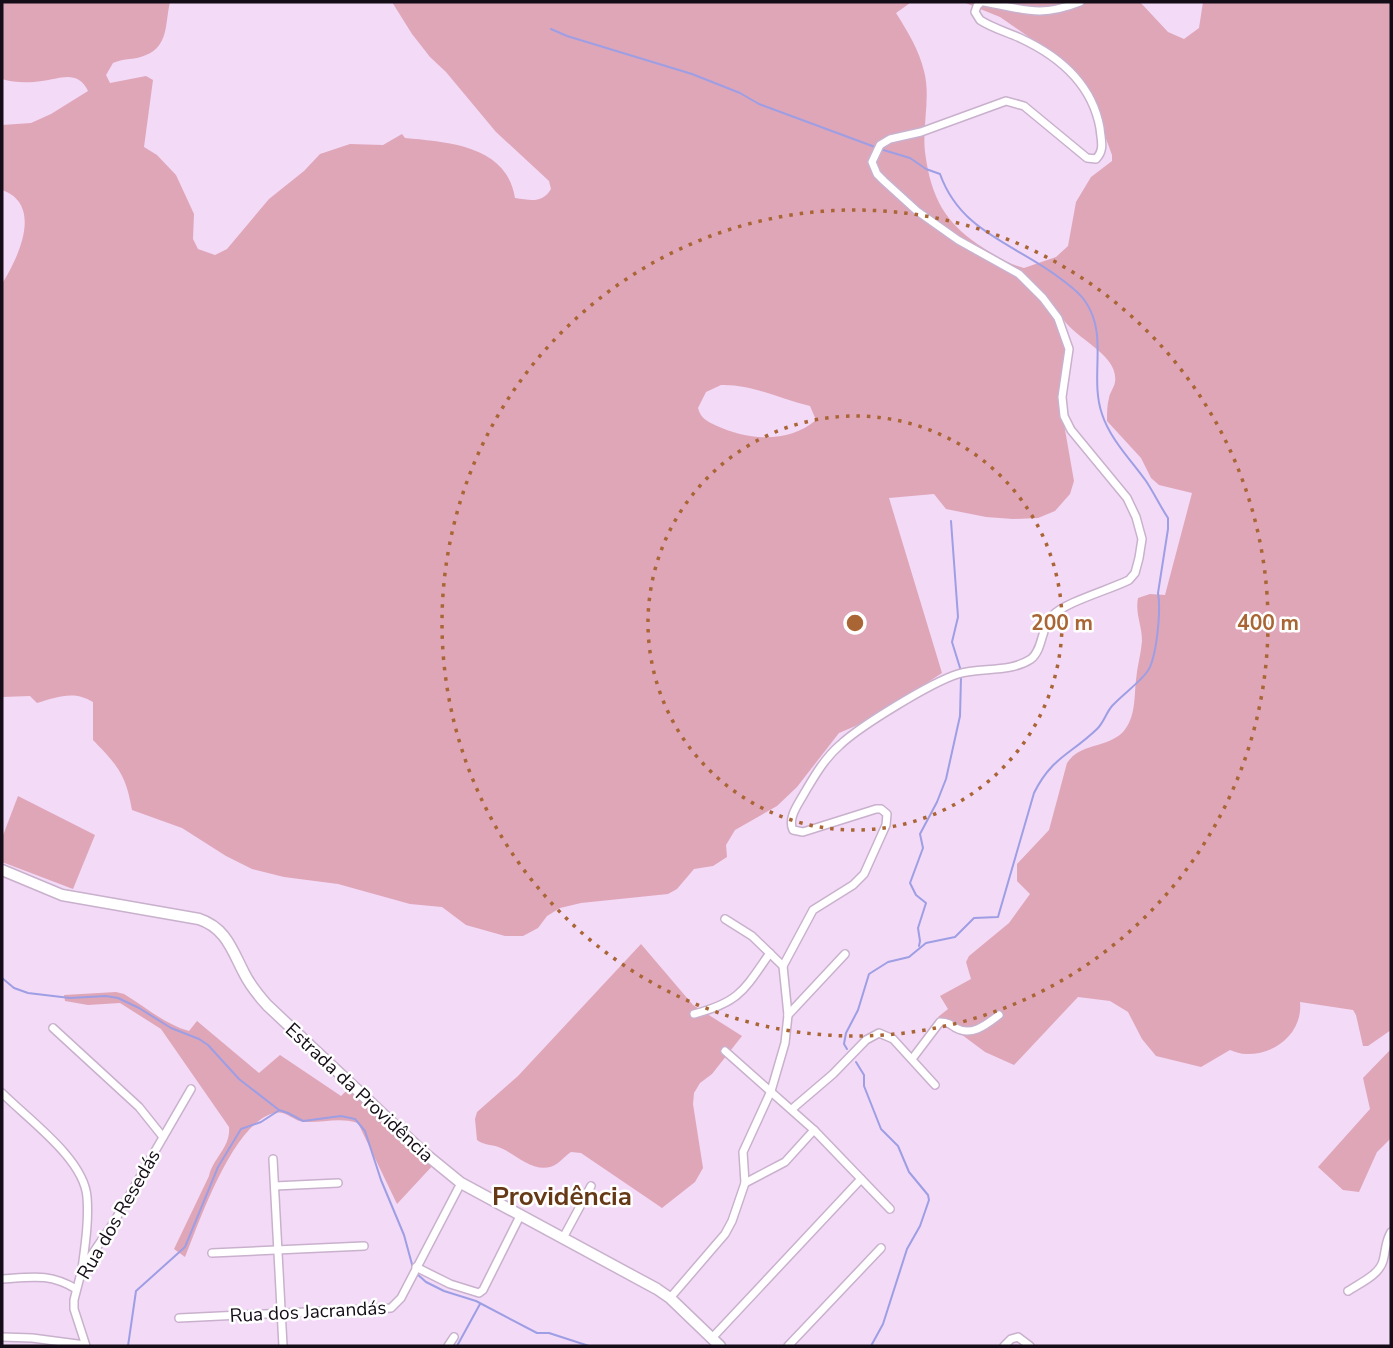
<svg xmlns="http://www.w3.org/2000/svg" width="1393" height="1348" font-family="'Nunito Sans',sans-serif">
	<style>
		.green { fill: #dfa6b8; fill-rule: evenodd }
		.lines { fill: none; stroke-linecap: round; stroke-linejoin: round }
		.stream { stroke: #9e9ee4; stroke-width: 2 }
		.street-casing { stroke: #c9b1cd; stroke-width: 10 }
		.secondary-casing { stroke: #c9b1cd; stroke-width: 13 }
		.street { stroke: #fff; stroke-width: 7 }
		.secondary { stroke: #fff; stroke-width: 10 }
		.ring { fill: none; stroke: #a96534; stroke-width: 3.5; stroke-dasharray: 3.5 7 }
		.labels { text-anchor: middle; stroke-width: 5; stroke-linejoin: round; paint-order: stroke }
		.street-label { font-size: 19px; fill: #140c16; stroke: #fff }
		.district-label { font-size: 26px; font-weight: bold; fill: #663916; stroke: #fff }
		.centre { fill: #a96534; stroke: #fff; stroke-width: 3.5 }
		.ring-label { font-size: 21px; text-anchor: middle; font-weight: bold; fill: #a96534; stroke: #fff; stroke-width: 5; stroke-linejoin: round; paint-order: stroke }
	</style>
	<rect width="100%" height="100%" fill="#f3daf7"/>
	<!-- green -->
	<g class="green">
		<path d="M2,2h168c-5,20 -1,44 -24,53 -10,5 -22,3 -33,8l-7,12 4,8 36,-7 7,4 -9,67 13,8 19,20 18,39 -1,25 5,10 17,6 12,-6 42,-50 35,-28 16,-17 30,-10 33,1 19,-11 3,4c42,4 102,7 110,60 15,2 27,6 36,-9l-2,-8 -53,-49 -50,-60 -16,-15 -18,-23 -20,-32h524l-6,1 -14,10c12,19 23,37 28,58 7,26 -2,55 1,81 6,46 20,72 60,97 13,8 24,15 39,19l32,-11 12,-11 8,-44 15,-25 21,-16v-6l-14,-38 -29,-49 -33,-26 -36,-25 -37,-15h177l28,30 16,7 15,-11 4,-26h188v1028l-23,16h-5l-7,-31 -3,-5 -53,-8c3,30 -24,53 -54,52 -5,0 -11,-2 -16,-4l-29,17 -45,-11 -14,-17 -14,-27 -18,-11 -32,-4 -64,68 -29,-13 -47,-35 10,-8 -8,-13 31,-17 -5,-17 3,-6 40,-33 21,-29 -13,-13v-17l32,-34 18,-67c14,-21 39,-14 56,-31 13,-15 11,-34 13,-52 1,-13 5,-26 6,-39 0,-16 -7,-27 -4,-43l12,-4 15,1 27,-102 -33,-8 -8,-7 -10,-20 -34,-37c0,-8 0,-16 2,-23 1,-6 5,-10 6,-16 4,-27 -38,-42 -52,-63l7,46 -1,18 -8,24 13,74 -4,13 -15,17 -17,7 -25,1 -27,-2 -40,-8 -12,-15 -45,4 53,175 -70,46 -33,14 -42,54 -20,19 -42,24 -9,15 1,12 -14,9 -19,3 -17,20 -9,5 -87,9 -21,5 -13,8 -9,12 -15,8h-18l-39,-11 -24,-18 -32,-3 -72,-20 -54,-7 -32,-8 -26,-13 -44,-28 -50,-18c-6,-36 -15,-45 -39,-70v-38c-19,-12 -36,-5 -56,1l-7,-7 -28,1v-413c16,-26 42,-79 0,-94v-65l29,-2 20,-9 37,-23c-10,-22 -29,-12 -46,-10 -13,2 -28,2 -40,-2zM721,385c31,-1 59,14 89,21l6,14c-28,24 -68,20 -99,6 -10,-5 -16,-7 -19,-18l8,-16z"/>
		<polygon points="18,796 95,835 73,889 2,862 2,838"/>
		<path d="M641,944l52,61 49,31 -30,38 -12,9 -6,10 -1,11 10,64 -8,14 -33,26 -81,-55 -10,-1c-5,3 -8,7 -13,11 -19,14 -39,-6 -55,-14 -9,-5 -18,-3 -26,-9l-2,-21 2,-7 41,-36z"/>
		<path d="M116,992l8,2c22,13 40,30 65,37l8,-10 62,52 21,-18 61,41 11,-11 83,78 -38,41 -39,-81c-19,-6 -35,0 -54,-1 -11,-1 -18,-12 -30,-9 -41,10 -74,107 -89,144l-11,-8 35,-73c4,-18 22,-29 20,-49l-68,-98 -41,-26 -32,2 -23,-4 -1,-6z"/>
		<polygon points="1391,1049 1391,1138 1377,1152 1359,1192 1343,1190 1318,1167 1370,1109 1363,1078"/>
	</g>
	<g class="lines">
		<!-- stream -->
		<g class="stream">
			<polyline points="551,29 567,36 692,74 740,93 759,104 875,147"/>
			<polyline points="951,521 958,617 952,642 961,671"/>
			<polyline points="919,946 920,941 918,928 926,903 916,895 910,883 923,848 920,834 937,802 946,779 960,716 961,677"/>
			<polyline points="2,978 14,988 28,993 70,998 106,996 118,998 139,1008 171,1028 199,1039 208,1045 239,1079 279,1110 288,1113 303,1121 341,1116 355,1119 365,1131 381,1180 404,1235 413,1268"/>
			<path d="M847,1049l-3,-5 2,-11 12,-23 11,-36 19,-12 21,-5 17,-14 29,-6 19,-19 24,-1 36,-124c18,-36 36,-38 63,-64 7,-7 9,-16 15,-23 11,-12 25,-21 35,-34 10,-13 14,-63 11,-79l10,-64v-11c-8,-12 -14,-25 -22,-37 -15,-21 -36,-42 -44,-67 -13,-38 7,-79 -17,-113 -6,-9 -15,-15 -24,-22 -45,-35 -100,-46 -121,-105l-14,-5 -16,-11 -30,-9"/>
			<polyline points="856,1062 864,1075 864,1086 881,1129 898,1146 909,1172 928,1195 929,1200 920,1226 907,1249 883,1324 871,1346"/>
			<polyline points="416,1273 426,1282 444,1291 476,1301 537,1333 549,1333 589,1346"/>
			<polyline points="128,1346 136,1291 185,1247 218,1167 241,1129 261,1122 278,1111"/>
			<polyline points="457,1346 480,1304"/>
		</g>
		<!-- street casing -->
		<g class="street-casing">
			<g id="street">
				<path d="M984,2c40,7 55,16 96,0"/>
				<polyline points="725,919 752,936 783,966"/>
				<path d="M694,1014c46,-12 50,-24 76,-61"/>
				<polyline points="788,1015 845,954"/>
				<polyline points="53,1028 139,1107 163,1137"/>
				<polyline points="725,1051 814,1130 890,1209"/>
				<path d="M912,1059l28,-37c7,0 10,2 16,6 16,9 31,-4 43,-13"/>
				<path d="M2,1093c27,27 82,66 85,104 2,24 -2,49 -5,72"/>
				<polyline points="792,1109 833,1074 866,1040 879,1033 893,1039 935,1085"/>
				<polyline points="273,1159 283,1346"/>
				<polyline points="745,1183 785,1162 814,1130"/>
				<polyline points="275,1186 338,1183"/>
				<polyline points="563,1238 591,1186"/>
				<polyline points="212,1253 364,1246"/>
				<polyline points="416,1267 450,1284 479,1293 483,1290 520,1216"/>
				<path d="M2,1279c30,-2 48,-6 74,10"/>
				<path d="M1348,1291c12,-8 31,-16 35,-30 3,-11 2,-19 8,-29"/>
				<path d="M670,1298l55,-64 7,-13 13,-38 -2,-31 28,-61 14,-48 3,-28 -5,-49 30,-56 40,-25 11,-11 22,-49 1,-11 -6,-5h-5l-73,23 -10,-2c-6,-12 6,-27 12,-38 10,-17 20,-34 35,-47 20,-19 92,-63 118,-71 23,-7 52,-1 73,-15 12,-9 10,-32 21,-43 13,-14 57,-26 77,-36l6,-7 4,-15 3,-19 -6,-22 -9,-19 -56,-68 -7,-14 -2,-19 7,-48 -11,-31 -15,-20 -24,-24 -61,-34 -41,-29 -33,-30 -7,-7 -5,-12 8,-17 10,-6 31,-7 85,-31 18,5 63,52 9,1c9,-9 5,-19 4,-31 -8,-44 -41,-72 -80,-90 -13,-6 -28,-10 -40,-18l-5,-8 2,-6 4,-4"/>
				<polyline points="179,1318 391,1308 401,1298 461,1183"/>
				<polyline points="2,1337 32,1338 85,1345"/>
				<polyline points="712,1338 861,1179"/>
				<polyline points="86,1346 74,1309 74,1300 82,1269 114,1222 191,1089"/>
				<polyline points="448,1346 454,1337"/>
				<polyline points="788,1346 881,1248"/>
				<polyline points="1004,1346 1011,1339 1018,1337 1030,1346"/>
			</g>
		</g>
		<!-- secondary casing -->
		<g class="secondary-casing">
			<path id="secondary" d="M2,870l60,25 137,24c27,9 33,31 45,54 6,12 14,22 23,32l156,147 38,31 196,106 13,9 50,48"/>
		</g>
		<!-- street -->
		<use href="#street" class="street"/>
		<!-- secondary -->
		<use href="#secondary" class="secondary"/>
	</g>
	<!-- distance rings -->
	<g class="ring">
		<circle cx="855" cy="623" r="207"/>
		<circle cx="855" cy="623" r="413"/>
	</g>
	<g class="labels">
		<!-- street labels -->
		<g class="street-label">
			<text transform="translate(360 1092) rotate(43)" y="7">Estrada da Providência</text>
			<text transform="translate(118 1214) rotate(-60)" y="7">Rua dos Resedás</text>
			<text transform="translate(308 1311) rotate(-3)" y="7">Rua dos Jacrandás</text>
		</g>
		<!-- district labels -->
		<g class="district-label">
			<text x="562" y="1205">Providência</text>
		</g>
	</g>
	<circle cx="855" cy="623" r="10" class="centre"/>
	<g class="ring-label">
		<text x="1062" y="630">200 m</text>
		<text x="1268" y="630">400 m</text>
	</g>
	<!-- border -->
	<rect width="1393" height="1348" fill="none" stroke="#140c16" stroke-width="7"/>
</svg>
